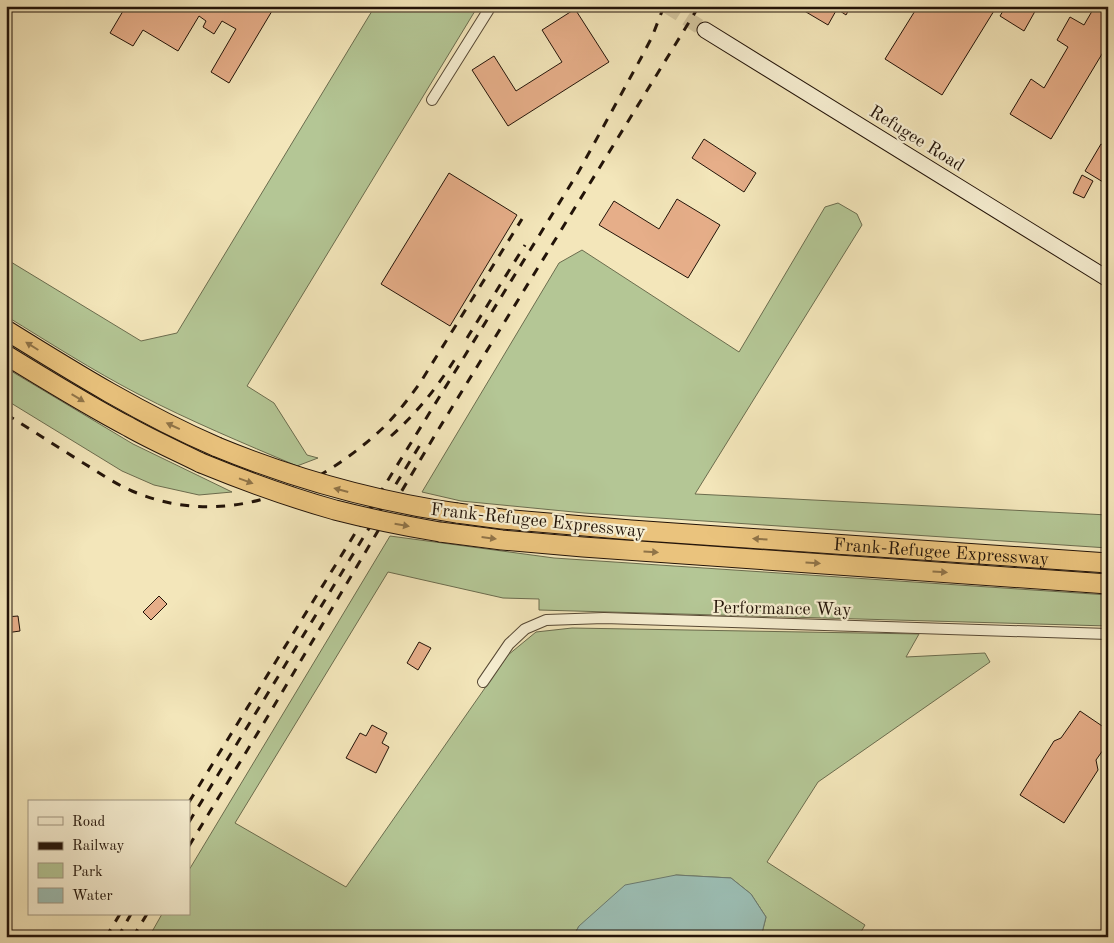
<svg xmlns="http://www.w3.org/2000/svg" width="1114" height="943" font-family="'Old Standard TT',serif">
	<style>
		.green { fill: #b4c695; stroke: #6b6c4e }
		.water { fill: #9cbeb4; stroke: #6b7a6f }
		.building { fill: #e6ae89; stroke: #221308 }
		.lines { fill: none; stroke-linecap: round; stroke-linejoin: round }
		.secondary-tunnel { stroke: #d4c69f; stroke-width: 15; stroke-dasharray: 15 8; stroke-linecap: butt }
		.minor-casing { stroke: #564834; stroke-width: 12 }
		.secondary-casing { stroke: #221308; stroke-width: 17 }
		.motorway-casing { stroke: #221308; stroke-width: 21 }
		.minor { stroke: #f7efd2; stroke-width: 10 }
		.secondary { stroke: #f7efd2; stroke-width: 15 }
		.motorway { stroke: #eac37d; stroke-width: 19 }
		.rail { stroke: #221308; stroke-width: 3; stroke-dasharray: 9 9; stroke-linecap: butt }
		.motorway-bridge-casing { stroke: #221308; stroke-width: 21; stroke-linecap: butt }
		.motorway-bridge { stroke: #eac37d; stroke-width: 19 }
		.oneway { fill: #907448 }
		.labels { text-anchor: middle; stroke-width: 4.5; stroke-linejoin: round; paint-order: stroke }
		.street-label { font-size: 18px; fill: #221308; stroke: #f7efd2 }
	</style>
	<rect width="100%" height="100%" fill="#f3e6ba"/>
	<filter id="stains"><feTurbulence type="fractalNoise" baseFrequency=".004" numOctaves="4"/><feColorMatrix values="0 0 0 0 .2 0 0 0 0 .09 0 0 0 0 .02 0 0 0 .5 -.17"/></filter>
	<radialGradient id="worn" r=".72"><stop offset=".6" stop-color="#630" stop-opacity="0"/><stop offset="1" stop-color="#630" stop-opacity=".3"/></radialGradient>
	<!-- green -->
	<g class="green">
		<path d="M375,6h103l-231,380 27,17 33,52 11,3 -21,8c-54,-23 -107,-45 -159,-72 -46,-24 -88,-51 -132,-78v-57l135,82 36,-8z"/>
		<polygon points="838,203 857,214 862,225 695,494 1108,515 1108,548 584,513 461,501 422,492 559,263 582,250 739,352 825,207"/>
		<polygon points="6,368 133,444 232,492 199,495 154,485 122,471 6,400"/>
		<polygon points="390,536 554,558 1108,595 1108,626 539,610 539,599 503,598 388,572 235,823 346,887 508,655 536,632 572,628 919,634 906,657 985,653 990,662 818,782 767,862 865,925 858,937 761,937 766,917 751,894 731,878 676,875 579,926 573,937 149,937 162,914 189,914 189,870"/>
	</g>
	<!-- water -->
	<polygon class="water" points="676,875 731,878 751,894 766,917 761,937 573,937 579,926 625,885"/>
	<!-- building -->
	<g class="building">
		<polygon points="126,6 275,6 229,83 211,72 236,29 222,21 214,34 203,27 206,21 199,16 178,51 143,30 133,46 110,33"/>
		<polygon points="803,6 851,6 846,15 837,9 828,25 801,9"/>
		<polygon points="918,6 997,6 942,95 885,59"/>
		<polygon points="1006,6 1038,6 1024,31 1000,16"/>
		<polygon points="1095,6 1108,6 1108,44 1051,139 1010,114 1031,79 1044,88 1068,47 1057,40 1070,17 1084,25"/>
		<polygon points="575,9 609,62 508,126 472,70 494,56 516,91 562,62 542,30"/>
		<polygon points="704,139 756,173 744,192 692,158"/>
		<polygon points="1101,144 1108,148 1108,175 1103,182 1085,171"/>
		<polygon points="449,173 517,215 450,326 381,284"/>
		<polygon points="1082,175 1093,181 1084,198 1073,193"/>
		<polygon points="677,199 720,225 688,278 599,225 614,201 659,229"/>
		<polygon points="159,596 167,604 151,620 143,612"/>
		<polygon points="18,616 20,631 6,633 6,617"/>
		<polygon points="419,642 431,648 418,670 407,663"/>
		<polygon points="1080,711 1108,730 1108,743 1096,760 1098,770 1064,823 1020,795 1054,741 1061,738"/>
		<polygon points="372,725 387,733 382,743 389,747 376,773 346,758 360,733 366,736"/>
	</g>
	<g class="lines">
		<!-- secondary-tunnel -->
		<polyline class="secondary-tunnel" points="667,6 705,30"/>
		<!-- minor casing -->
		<g class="minor-casing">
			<g id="minor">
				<polyline points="432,100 491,6"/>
				<polyline points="483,682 509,644 525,629 546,620 604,618 1108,634"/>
			</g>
		</g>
		<!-- secondary casing -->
		<g class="secondary-casing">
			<polyline id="secondary" points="705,30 1108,279"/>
		</g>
		<!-- motorway casing -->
		<g class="motorway-casing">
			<g id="motorway">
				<path d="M6,330c69,43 137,85 211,117"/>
				<path d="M6,355c41,25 81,50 123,72 23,13 48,24 72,36"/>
				<path id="s1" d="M457,513l45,6 129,11 477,33"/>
				<polyline points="440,532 502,540 583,547 1108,584"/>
			</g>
		</g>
		<!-- minor -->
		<use href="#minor" class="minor"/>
		<!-- secondary -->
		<use href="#secondary" class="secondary"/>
		<!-- motorway -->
		<use href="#motorway" class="motorway"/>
		<!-- rail -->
		<g class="rail">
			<polyline points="467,338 525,245"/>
			<path d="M6,414c25,16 49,31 74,47 17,10 33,22 52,30 92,39 183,1 252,-64 13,-13 25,-29 36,-44l102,-164"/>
			<path d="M391,436c27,-24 47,-50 66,-80"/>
			<polyline points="189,802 579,171 641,58 652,37 664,6"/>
			<polyline points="189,822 423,440"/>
			<polyline points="189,846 265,721 435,435 699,6"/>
			<polyline points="106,937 120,914"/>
			<polyline points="118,937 131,914"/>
			<polyline points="133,937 147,914"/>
		</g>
		<!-- motorway-bridge casing -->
		<g class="motorway-bridge-casing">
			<g id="motorway-bridge">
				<path d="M217,447c78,32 156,54 240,66"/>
				<path d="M201,463c44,18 88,34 134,47 35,9 70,16 105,22"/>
			</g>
		</g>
		<!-- motorway-bridge -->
		<use href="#motorway-bridge" class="motorway-bridge"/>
	</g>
	<!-- one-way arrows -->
	<defs><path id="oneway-solid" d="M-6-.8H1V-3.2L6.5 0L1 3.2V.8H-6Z" transform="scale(1.25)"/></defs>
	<g class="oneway">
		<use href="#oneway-solid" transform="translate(32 346) rotate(-148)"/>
		<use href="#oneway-solid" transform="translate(78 398) rotate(31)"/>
		<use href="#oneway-solid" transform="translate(173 426) rotate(-155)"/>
		<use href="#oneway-solid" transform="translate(246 481) rotate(20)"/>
		<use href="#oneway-solid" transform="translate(341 490) rotate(-165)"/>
		<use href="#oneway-solid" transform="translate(402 525) rotate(10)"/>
		<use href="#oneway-solid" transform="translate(489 538) rotate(7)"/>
		<use href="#oneway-solid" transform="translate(760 539) rotate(-176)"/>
		<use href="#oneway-solid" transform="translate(651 552) rotate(4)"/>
		<use href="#oneway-solid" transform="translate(813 563) rotate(4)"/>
		<use href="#oneway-solid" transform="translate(940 572) rotate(4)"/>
	</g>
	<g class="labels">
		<!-- street labels -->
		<g class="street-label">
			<text transform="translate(917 138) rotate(32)" y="6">Refugee Road</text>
			<text transform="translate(538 520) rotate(6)" y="6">Frank-Refugee Expressway</text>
			<text dy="6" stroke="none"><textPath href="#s1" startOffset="486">Frank-Refugee Expressway</textPath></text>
			<text transform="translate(782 608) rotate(1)" y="6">Performance Way</text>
		</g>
	</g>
	<!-- margin -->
	<rect width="1114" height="943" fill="none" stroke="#f3e6ba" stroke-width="25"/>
	<rect x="8" y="8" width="1099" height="928" fill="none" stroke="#221308" stroke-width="2.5"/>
	<rect x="12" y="12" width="1089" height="918" fill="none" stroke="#221308"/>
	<!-- legend -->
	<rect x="28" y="800" width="162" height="115" fill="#f7efd2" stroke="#a29781"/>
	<rect x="38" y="817" width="25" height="8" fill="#f7efd2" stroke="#a29781"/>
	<text x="72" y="826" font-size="15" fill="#221308">Road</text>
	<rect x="38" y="842" width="25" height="8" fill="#221308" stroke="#a29781"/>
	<text x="72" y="850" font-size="15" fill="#221308">Railway</text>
	<rect x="38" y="863" width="25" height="15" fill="#b4c695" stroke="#a29781"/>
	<text x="72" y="876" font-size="15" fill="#221308">Park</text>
	<rect x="38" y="888" width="25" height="15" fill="#9cbeb4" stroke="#a29781"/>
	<text x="72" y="900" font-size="15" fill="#221308">Water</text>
	<rect width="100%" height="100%" filter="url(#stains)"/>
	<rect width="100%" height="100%" fill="url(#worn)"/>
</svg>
